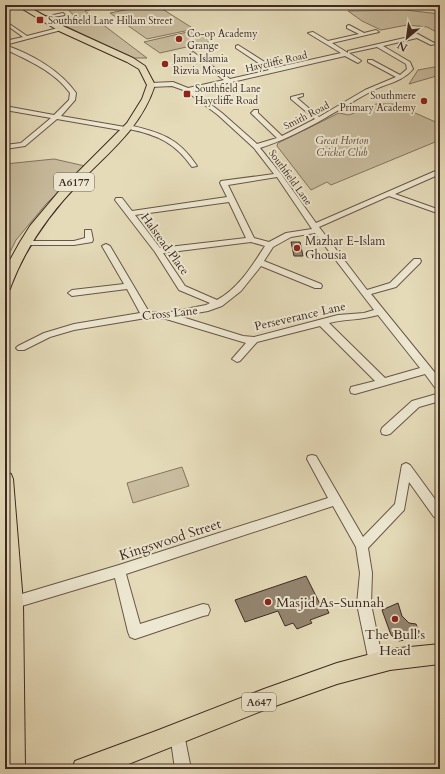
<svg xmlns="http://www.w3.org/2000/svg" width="445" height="774" font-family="Cardo,serif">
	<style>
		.green { fill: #c9bd9f; stroke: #847460 }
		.building { fill: #958671; stroke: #3e2a22 }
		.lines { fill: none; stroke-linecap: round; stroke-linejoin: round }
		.street-casing { stroke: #685648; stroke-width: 2 }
		.primary-casing { stroke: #3e2a22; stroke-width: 2 }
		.street { fill: #eee8d2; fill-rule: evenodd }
		.primary { fill: #e5dbb9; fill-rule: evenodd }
		.poi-dot { fill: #8f2418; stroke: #eee8d2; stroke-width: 1.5 }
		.labels { text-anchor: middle; stroke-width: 4; stroke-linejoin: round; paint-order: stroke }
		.far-poi-label { font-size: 10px; fill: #3e2a22; stroke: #eee8d2; text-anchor: start }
		.far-street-label { font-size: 10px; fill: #3e2a22; stroke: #eee8d2 }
		.far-park-label { font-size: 10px; font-style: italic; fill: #5a473b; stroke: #eee8d2 }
		.shield { fill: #eee8d2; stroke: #736357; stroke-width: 1 }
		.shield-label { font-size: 11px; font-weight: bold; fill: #3e2a22 }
		.poi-label { font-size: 12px; fill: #3e2a22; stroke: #eee8d2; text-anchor: start }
		.street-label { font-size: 12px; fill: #3e2a22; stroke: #eee8d2 }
		.near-street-label { font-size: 14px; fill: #3e2a22; stroke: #eee8d2 }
		.near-poi-label { font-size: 14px; fill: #3e2a22; stroke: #eee8d2; text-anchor: start }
	</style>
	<rect width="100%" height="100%" fill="#e5dbb9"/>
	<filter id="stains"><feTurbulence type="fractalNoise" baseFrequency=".005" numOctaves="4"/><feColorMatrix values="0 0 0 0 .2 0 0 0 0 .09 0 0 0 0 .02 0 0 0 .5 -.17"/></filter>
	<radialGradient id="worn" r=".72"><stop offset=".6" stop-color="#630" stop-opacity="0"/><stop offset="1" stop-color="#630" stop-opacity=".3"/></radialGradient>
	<!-- green -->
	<g class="green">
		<polygon points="77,5 111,5 85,11 147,58 133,58 55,21 75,17 66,7"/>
		<polygon points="149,5 156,5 194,29 147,39 110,13"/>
		<polygon points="405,10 440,14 440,34 427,27 407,25 381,30 362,21 348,11"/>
		<polygon points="196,30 213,41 160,53 144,42"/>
		<polygon points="440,66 440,75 409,84 418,70"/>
		<polygon points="376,104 395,104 440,124 440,140 331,185 327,182 311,190 277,146 278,143 339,113 349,115"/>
		<polygon points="54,159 85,166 46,204 16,240 5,262 5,164"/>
		<polygon points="182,467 189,486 133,503 127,483"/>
	</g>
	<!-- building -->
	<g class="building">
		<polygon points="291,242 300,242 303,256 294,256"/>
		<polygon points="306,576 320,604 324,603 329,613 310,620 312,623 297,629 293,623 285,626 278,611 245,622 235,600"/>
		<polygon points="398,603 402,616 409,623 416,624 421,637 399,641 391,635 382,610"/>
	</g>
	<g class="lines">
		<!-- street casing -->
		<g class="street-casing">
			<g id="street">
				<polygon points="35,5 46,5 26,9 24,8"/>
				<polygon points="398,5 440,8 440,10 400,6"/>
				<polygon points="63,13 65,15 41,19 39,18"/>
				<polygon points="5,21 27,36 62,27 65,29 5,45 5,41 23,37 5,24"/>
				<path d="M349,25l15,8 12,-3 3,2 -47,11 16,10v-2l65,-15 -2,-2 3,-2 22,12 -5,1 -14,-7 -34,8 27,16 3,7c-12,14 -27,14 -43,23 -36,20 -69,43 -110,56l21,26 35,49 124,-54v5l-45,20 45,16v4l-51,-18 -70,31 48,63 23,-7 24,-24h6l1,2 -1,2 -24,24 -25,7 69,85v11l-4,-1 -11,-15 -70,20 -4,-1 -1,-3 1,-3 24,-6 -55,-55 -63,16 -17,19 -3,1 -5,-3 14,-16 -80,-24 -20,-1 -72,12 -24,7 -26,13h-6l-2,-2 2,-2 26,-13 30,-9 66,-11 -13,-24 -55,7 -4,-3 4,-3 52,-6 -22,-38 4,-2 4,2 39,66 16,1 41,-8 4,-2 -31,-13 -24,-38 -40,-52 1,-2h6l10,13 95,-14 -7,-14 1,-2 53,-7 -20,-26 -36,-33 -32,-24 -14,-5 -21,1 -3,-2 3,-2 22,-1 15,6 36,-8 -33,-25 -1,-1 3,-2 37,27 39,-9 -33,-22v-2l2,-1 36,23 67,-15 -33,-20 5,-1 15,9 31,-7 -12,-6v-2zM377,47l29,17 1,5 -7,6 -28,-15h-4v2l28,15 -31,13 -46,27 -22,-19 6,-2v-2l-12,3v2l24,20 -33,17 -24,-23v-3h-4l-3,3 1,1 25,24 -20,6 -35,-31 -29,-22 152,-35 13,7 3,-2 -1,-1 -11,-7zM277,177l35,52 -26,4 -17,9 -15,-4 -26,-53zM229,202l17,36 -86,10 -25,-33zM315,233l59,77 -10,3 -26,2 -84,22 -11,-1 -64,-20 29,-5 14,-5 19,-15 20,-25 54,22h6l1,-2 -1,-2 -57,-23 9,-14 18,-10zM251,242l14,4c-13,20 -26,42 -48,54l-32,-14 -22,-33zM378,315l42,53 -35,10 -56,-55c16,-4 33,-3 49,-8z"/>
				<path d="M5,45c26,9 55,25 71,48l-1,7 -14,16 64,11 3,-2c32,7 51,13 69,41l-5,1c-17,-24 -34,-32 -63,-38l-3,2 -69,-12 -32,27 -20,3v-4l16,-2 30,-25 -46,-8v-4l49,9 15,-15 1,-7c-16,-22 -41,-32 -65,-44z"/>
				<polygon points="85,230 91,230 93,240 92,242 74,245 26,245 22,243 26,241 74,241 85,238"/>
				<polygon points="440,393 440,401 419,407 390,434 386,435 382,434 381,431 382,428 412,401"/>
				<polygon points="312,455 316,456 363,537 395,504 402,465 406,463 410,465 440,506 440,517 434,517 409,482 404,510 368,548 372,573 371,604 383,662 381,667 376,669 371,667 369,662 357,604 360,573 356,547 333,506 126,574 140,624 203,604 208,605 210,610 208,615 203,616 135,639 130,637 128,632 115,578 5,611 5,599 119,565 328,498 307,459 308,456"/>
				<polygon points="177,727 182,729 184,734 191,769 175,769 170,734 172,729"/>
			</g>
		</g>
		<!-- primary casing -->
		<g class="primary-casing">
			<g id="primary">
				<path d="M16,5h9l40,22 68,31 12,8 10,19c-14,43 -45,66 -75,97 -30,31 -54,64 -69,104l-1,3 -5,1v-21l15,-27 10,-16 31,-37 66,-66 15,-24 5,-14 -8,-16 -12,-7 -68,-31z"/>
				<polygon points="5,472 11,474 13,479 23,603 25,769 5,769"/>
				<polygon points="440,644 440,664 390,670 337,684 264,710 116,769 72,769 75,761 83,758 156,731 264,689 337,663 390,649"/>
			</g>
		</g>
		<!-- street -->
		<use href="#street" class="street"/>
		<!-- primary -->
		<use href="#primary" class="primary"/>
	</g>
	<!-- markers -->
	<g class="poi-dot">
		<rect x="36" y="16" width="8" height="8" rx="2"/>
		<circle cx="179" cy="39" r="4"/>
		<circle cx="165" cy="64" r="4"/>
		<rect x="183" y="90" width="8" height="8" rx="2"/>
		<circle cx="424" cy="101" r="4"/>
		<circle cx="297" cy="248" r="4"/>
		<circle cx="268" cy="602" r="4"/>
		<circle cx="395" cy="619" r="4"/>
	</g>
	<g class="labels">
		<!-- far-poi labels -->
		<g class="far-poi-label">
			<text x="48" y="24">Southfield Lane Hillam Street</text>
			<text x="187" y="37">Co-op Academy<tspan x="187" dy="12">Grange</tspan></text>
			<text x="173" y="62">Jamia Islamia<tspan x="173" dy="12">Rizvia Mosque</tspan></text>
			<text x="195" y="92">Southfield Lane<tspan x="195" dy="12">Haycliffe Road</tspan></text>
			<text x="416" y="99" text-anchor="end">Southmere<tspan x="416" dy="12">Primary Academy</tspan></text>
		</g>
		<!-- far-street labels -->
		<g class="far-street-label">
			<text transform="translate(276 61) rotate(-13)" y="4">Haycliffe Road</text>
			<text transform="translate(306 115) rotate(-27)" y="4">Smith Road</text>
			<text transform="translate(291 177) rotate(54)" y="4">Southfield Lane</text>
		</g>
		<!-- far-park labels -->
		<g class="far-park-label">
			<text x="342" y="144">Great Horton<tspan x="342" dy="12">Cricket Club</tspan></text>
		</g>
		<!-- shield labels -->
		<g class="shield">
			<rect x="54" y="173" width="40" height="18" rx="3"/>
			<rect x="242" y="693" width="34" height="18" rx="3"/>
		</g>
		<g class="shield-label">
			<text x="74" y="186">A6177</text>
			<text x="259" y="706">A647</text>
		</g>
		<!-- poi labels -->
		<g class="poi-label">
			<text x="305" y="245">Mazhar E-Islam<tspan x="305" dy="14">Ghousia</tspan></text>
		</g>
		<!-- street labels -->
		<g class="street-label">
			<text transform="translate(165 244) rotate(54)" y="4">Halstead Place</text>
			<text transform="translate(170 313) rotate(-6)" y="4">Cross Lane</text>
			<text transform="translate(300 316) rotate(-13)" y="4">Perseverance Lane</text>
		</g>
		<!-- near-street labels -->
		<g class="near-street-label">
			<text transform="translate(170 539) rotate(-18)" y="5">Kingswood Street</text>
		</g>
		<!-- near-poi labels -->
		<g class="near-poi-label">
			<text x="276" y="607">Masjid As-Sunnah</text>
			<text x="395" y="639" text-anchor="middle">The Bull's<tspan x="395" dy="16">Head</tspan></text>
		</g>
	</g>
	<!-- margin -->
	<rect width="445" height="774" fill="none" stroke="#e5dbb9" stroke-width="20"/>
	<rect x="6" y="6" width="433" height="762" fill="none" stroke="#3e2a22" stroke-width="2"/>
	<rect x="10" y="10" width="425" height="754" fill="none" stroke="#3e2a22"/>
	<!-- north arrow -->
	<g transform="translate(407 38) rotate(209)" stroke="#eee8d2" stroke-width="3" paint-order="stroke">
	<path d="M0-3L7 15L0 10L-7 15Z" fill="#3e2a22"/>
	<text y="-6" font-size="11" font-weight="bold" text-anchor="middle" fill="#3e2a22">N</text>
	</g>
	<rect width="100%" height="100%" filter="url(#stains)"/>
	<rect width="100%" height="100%" fill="url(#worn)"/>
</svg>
